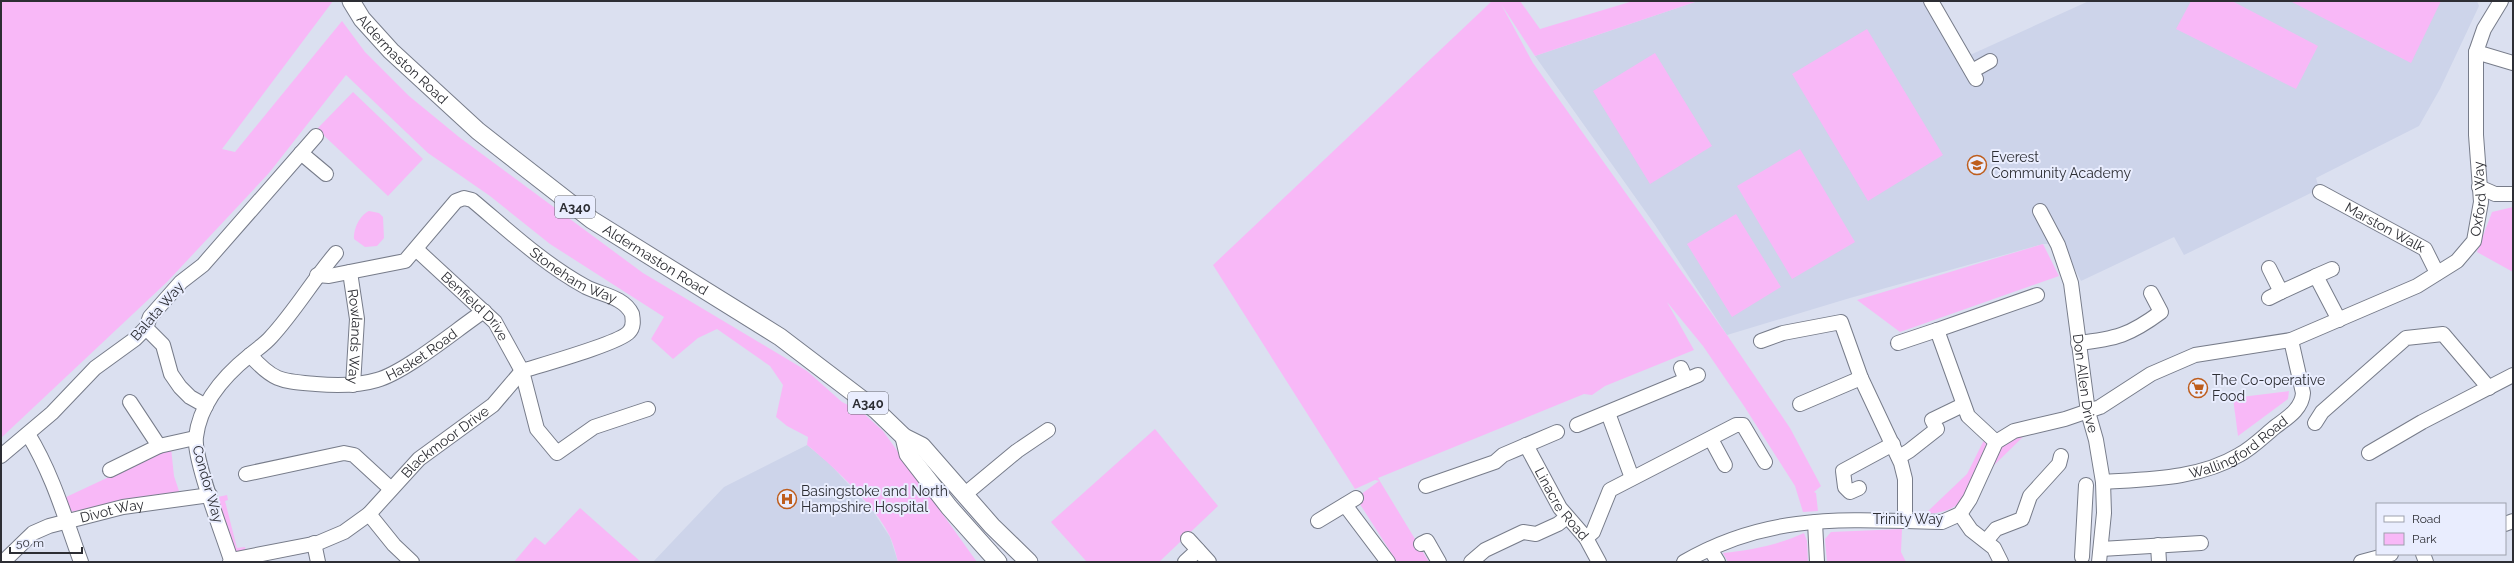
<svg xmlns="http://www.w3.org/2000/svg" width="2514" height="563" font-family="Raleway,sans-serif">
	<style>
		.built { fill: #cdd4ea }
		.green { fill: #f8b8f7 }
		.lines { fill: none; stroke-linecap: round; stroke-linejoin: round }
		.minor-casing { stroke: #777c8a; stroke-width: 16 }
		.major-casing { stroke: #777c8a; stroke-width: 19 }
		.minor { stroke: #fff; stroke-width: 14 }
		.major { stroke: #fff; stroke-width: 17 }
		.labels { text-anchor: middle; stroke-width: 4; stroke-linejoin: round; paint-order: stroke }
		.shield { fill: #e9edfe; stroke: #656771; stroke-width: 1 }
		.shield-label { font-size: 13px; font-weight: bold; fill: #2d2e34 }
		.street-label { font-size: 14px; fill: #2d2e34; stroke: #e9edfe }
		.poi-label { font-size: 14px; fill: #2d2e34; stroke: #e9edfe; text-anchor: start }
	</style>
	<rect width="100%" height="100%" fill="#dbe0f0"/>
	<!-- built -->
	<g class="built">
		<polygon points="1698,1 1924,1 1959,60 2089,1 2477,1 2479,6 2440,89 2419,126 2316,178 2319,189 2184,255 2174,237 2081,281 2062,244 2043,244 1850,298 1727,335 1655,225 1535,56"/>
		<polygon points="807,445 829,463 873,511 890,537 898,562 653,562 724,487"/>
	</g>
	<!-- green -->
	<g class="green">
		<path d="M1,1h332l-111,148 13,3 107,-131 23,31 44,44 50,41 184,136 164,98 35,31 20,10 21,19 94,131h-79c-2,-8 -4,-16 -7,-23 -13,-31 -59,-74 -84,-94l1,-8 -21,-11 -11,-9 7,-32 -13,-19 -53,-37 -19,9 -25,21 -22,-20 13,-22 -114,-73 -60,-48 -62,-43 -82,-78 -77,98 -102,109 -166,156z"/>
		<polygon points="1492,1 1520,1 1540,29 1633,1 1698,1 1535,56 1501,4 1533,63 1727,335 1790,428 1821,486 1814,492 1816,493 1818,511 1803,512 1795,486 1744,406 1703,346 1667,302 1694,350 1605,386 1592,395 1584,394 1378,478 1429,562 1397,562 1356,498 1379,481 1375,480 1355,489 1213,265"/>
		<polygon points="2191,1 2232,1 2318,46 2296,89 2176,29"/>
		<polygon points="2290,1 2441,1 2411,63"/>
		<polygon points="1867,29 1943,155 1868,201 1792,74"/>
		<polygon points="1655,53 1712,146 1650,184 1593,91"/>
		<polygon points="353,92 423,159 388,196 317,129"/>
		<polygon points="1800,149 1855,242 1792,279 1737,186"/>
		<polygon points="2513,207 2513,272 2477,252 2492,212"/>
		<path d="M369,211l10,2 4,4 1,21 -7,8 -12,1 -11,-8c-1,-10 6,-24 15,-28z"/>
		<polygon points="1736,214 1781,287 1732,317 1687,244"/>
		<polygon points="2043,244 2059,276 1900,332 1857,300"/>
		<polygon points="2289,391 2288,399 2238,436 2233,398"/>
		<polygon points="1155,429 1218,506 1159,562 1087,562 1051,522"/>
		<polygon points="2030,430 1986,473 1997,447"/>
		<path d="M1985,438l1,7c-17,37 -12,67 -61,69l42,-40z"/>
		<polygon points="171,448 174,476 180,494 70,512 64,498"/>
		<polygon points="227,495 228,500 225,501 237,548 245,547 246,551 235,552 232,549 218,497"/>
		<polygon points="580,508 641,562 514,562 535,537 545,545"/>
		<polygon points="1902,529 1901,552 1906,562 1827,562 1825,539 1831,532"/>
		<path d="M1804,533l3,8 1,21h-80l-5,-9c29,-3 55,-8 81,-20z"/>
	</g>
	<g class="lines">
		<!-- minor casing -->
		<g class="minor-casing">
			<g id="minor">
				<polyline points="1931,1 1976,79"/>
				<polyline points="2476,52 2513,63"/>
				<polyline points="1972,71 1990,61"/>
				<polyline points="301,153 326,174"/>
				<polyline points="2479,187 2495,194 2513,194"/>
				<path id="s1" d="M2320,192l105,57 12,24"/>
				<path id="s2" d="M2040,211l18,34 13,38 17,129 8,28 7,42 1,31 -5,49"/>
				<path id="s3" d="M417,250l78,72 27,49 15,58 20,24 37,-26 54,-18"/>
				<polyline points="2269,268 2281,292 2316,276 2339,320"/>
				<path id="s4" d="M350,272l7,47 -4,66"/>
				<path id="s5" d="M317,275l12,1 76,-15 51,-60 8,-3 8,2c37,31 72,64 114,87 16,8 38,10 46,27 1,6 2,13 -3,18 -9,11 -88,33 -107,39"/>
				<polyline points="2316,276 2332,269"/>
				<polyline points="2269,298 2281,292"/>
				<polyline points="146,328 163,345 171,374 180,387 190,397 206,406"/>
				<polyline points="1761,341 1783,333 1841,322 1861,378 1901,463 1905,479 1905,521"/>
				<polyline points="1898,343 1937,330"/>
				<path d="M2078,343c38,-4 52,-8 83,-31l-10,-19"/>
				<path id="s6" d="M250,355c24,27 32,26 66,29 21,2 41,2 61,-4 29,-8 80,-51 107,-69"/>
				<polyline points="1681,368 1686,380"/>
				<polyline points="130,402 159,446"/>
				<polyline points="1800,404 1861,378"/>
				<polyline points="1608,413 1632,478"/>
				<polyline points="2315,423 2322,412 2406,338 2443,334 2489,388"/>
				<polyline points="1577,425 1698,375"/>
				<path d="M28,434c25,41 37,84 53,128"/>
				<polyline points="1711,439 1725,465"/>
				<polyline points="1996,442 1968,416 1937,330 2037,295"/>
				<path id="s7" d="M1526,445l34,63 26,30 13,24"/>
				<polyline points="2369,453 2422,422 2513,375"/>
				<polyline points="1,456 52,413 95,368 135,339 146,328 150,317 181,282 203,265 316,136"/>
				<polyline points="1899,457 1909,451 1937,429 1932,420 1963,405"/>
				<polyline points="110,470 159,446 195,438"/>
				<polyline points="246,474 344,453 354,455 391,489"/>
				<path id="s8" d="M2103,482c46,-3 96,-3 136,-27 13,-7 25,-19 36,-28 12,-9 27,-18 28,-34l-12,-53"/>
				<polyline points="1426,486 1495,462 1503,455 1557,432"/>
				<polyline points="1859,488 1850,492 1845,487 1843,471 1893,444"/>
				<polyline points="970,490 1017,451 1048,430"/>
				<polyline points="1345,505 1388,562"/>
				<polyline points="369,514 394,545 412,562"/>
				<polyline points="1960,514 1971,530 1994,548 2001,562"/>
				<polyline points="1318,521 1356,498"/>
				<polyline points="1815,522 1817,562"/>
				<polyline points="2505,524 2513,521"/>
				<polyline points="1586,538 1593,532 1610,490 1736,425 1743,425 1765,462"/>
				<polyline points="1188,539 1209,562"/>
				<polyline points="1986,541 1996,529 2022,519 2030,496 2059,464 2061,456"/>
				<polyline points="314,543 318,562"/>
				<polyline points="1421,544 1427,541 1439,562"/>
				<polyline points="2158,545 2159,562"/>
				<polyline points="1710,549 1718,562"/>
				<polyline points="2101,549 2201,543"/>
				<polyline points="2423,554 2426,562"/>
				<polyline points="2082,557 2086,485"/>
				<path id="s9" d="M231,560l87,-17 26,-11 25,-18 50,-55 74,-54 29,-34"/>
				<path id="s10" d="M3,562l30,-29 16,-7 74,-19 87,-12"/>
				<path d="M230,562l1,-2c-8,-25 -38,-102 -35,-123 4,-34 29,-62 54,-82 7,-6 15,-11 21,-18 24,-26 42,-57 65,-84"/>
				<polyline points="1185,562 1198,550"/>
				<polyline points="1471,562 1485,550 1523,532 1536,534 1558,524 1567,517"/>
				<path id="s11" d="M1684,562c86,-50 163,-42 258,-40l18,-8 10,-15 26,-57 18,-11 51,-12 35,-12 51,-33 44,-19 96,-15 126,-54 40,-25 17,-20 7,-39 -5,-67v-83l8,-23 17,-28"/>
				<polyline points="2361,562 2391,554"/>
			</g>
		</g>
		<!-- major casing -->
		<g class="major-casing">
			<g id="major">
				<path id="s12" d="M351,1l11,18 29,32 87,80 46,36 68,53 188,117 96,73 28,27 18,9 70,80 37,36"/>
				<polyline points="904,437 908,454 949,507 998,562"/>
			</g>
		</g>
		<!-- minor -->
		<use href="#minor" class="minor"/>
		<!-- major -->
		<use href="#major" class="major"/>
	</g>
	<!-- icons -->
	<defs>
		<g id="school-ring" transform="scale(1)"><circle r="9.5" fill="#e9edfe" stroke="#be5d1c" stroke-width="1.5"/><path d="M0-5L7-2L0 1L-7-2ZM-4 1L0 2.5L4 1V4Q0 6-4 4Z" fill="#be5d1c"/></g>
		<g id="supermarket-ring" transform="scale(1)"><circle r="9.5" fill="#e9edfe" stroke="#be5d1c" stroke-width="1.5"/><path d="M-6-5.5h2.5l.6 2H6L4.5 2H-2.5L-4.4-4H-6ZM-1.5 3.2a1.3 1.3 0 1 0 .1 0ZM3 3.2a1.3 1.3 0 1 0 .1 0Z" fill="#be5d1c"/></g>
		<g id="hospital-ring" transform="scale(1)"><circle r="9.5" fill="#e9edfe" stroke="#be5d1c" stroke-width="1.5"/><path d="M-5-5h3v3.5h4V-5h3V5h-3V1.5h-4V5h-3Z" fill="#be5d1c"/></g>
	</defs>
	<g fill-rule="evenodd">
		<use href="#school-ring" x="1977" y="165"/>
		<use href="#supermarket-ring" x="2198" y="388"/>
		<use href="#hospital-ring" x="787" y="499"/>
	</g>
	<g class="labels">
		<!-- shield labels -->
		<g class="shield">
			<rect x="555" y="196" width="40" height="22" rx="3"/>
			<rect x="848" y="392" width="40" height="22" rx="3"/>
		</g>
		<g class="shield-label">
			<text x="575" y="212">A340</text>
			<text x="868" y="408">A340</text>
		</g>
		<!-- street labels -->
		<g class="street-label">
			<text dy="5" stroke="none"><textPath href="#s12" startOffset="78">Aldermaston Road</textPath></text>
			<text dy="5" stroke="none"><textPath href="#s11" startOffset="935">Oxford Way</textPath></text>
			<text dy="5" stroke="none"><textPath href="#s1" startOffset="74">Marston Walk</textPath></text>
			<text dy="5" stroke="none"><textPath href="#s12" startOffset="402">Aldermaston Road</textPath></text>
			<text dy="5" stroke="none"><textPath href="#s5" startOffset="312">Stoneham Way</textPath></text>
			<text dy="5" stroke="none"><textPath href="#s3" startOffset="81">Benfield Drive</textPath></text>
			<text transform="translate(157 311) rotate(-49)" y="5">Balata Way</text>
			<text dy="5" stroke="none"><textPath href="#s4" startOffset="65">Rowlands Way</textPath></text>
			<text dy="5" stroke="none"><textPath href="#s6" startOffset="188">Hasket Road</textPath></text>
			<text dy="5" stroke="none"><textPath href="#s2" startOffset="180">Don Allen Drive</textPath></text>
			<text dy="5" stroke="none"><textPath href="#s9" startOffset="253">Blackmoor Drive</textPath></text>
			<text dy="5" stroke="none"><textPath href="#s8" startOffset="143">Wallingford Road</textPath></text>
			<text transform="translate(208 484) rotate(74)" y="5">Condor Way</text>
			<text dy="5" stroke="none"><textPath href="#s7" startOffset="69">Linacre Road</textPath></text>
			<text dy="5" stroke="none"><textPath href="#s10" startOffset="124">Divot Way</textPath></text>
			<text x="1908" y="524">Trinity Way</text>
		</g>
		<!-- poi labels -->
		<g class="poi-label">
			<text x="1991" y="162">Everest<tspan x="1991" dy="16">Community Academy</tspan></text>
			<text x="2212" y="385">The Co-operative<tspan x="2212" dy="16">Food</tspan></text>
			<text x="801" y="496">Basingstoke and North<tspan x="801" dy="16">Hampshire Hospital</tspan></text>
		</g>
	</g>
	<!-- border -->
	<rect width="2514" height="563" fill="none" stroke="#2d2e34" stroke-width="4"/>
	<!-- legend -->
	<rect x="2376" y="503" width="130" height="52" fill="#e9edfe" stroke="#9ea1ad"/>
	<rect x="2384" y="516" width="20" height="6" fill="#ffffff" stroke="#9ea1ad"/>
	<text x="2412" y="523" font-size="12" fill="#2d2e34">Road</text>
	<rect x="2384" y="533" width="20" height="12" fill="#f8b8f7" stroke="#9ea1ad"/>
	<text x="2412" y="543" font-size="12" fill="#2d2e34">Park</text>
	<!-- scale -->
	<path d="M10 547v6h72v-6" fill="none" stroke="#2d2e34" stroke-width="2"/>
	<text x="16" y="547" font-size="12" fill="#2d2e34" stroke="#e9edfe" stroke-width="3" paint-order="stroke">50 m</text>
</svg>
